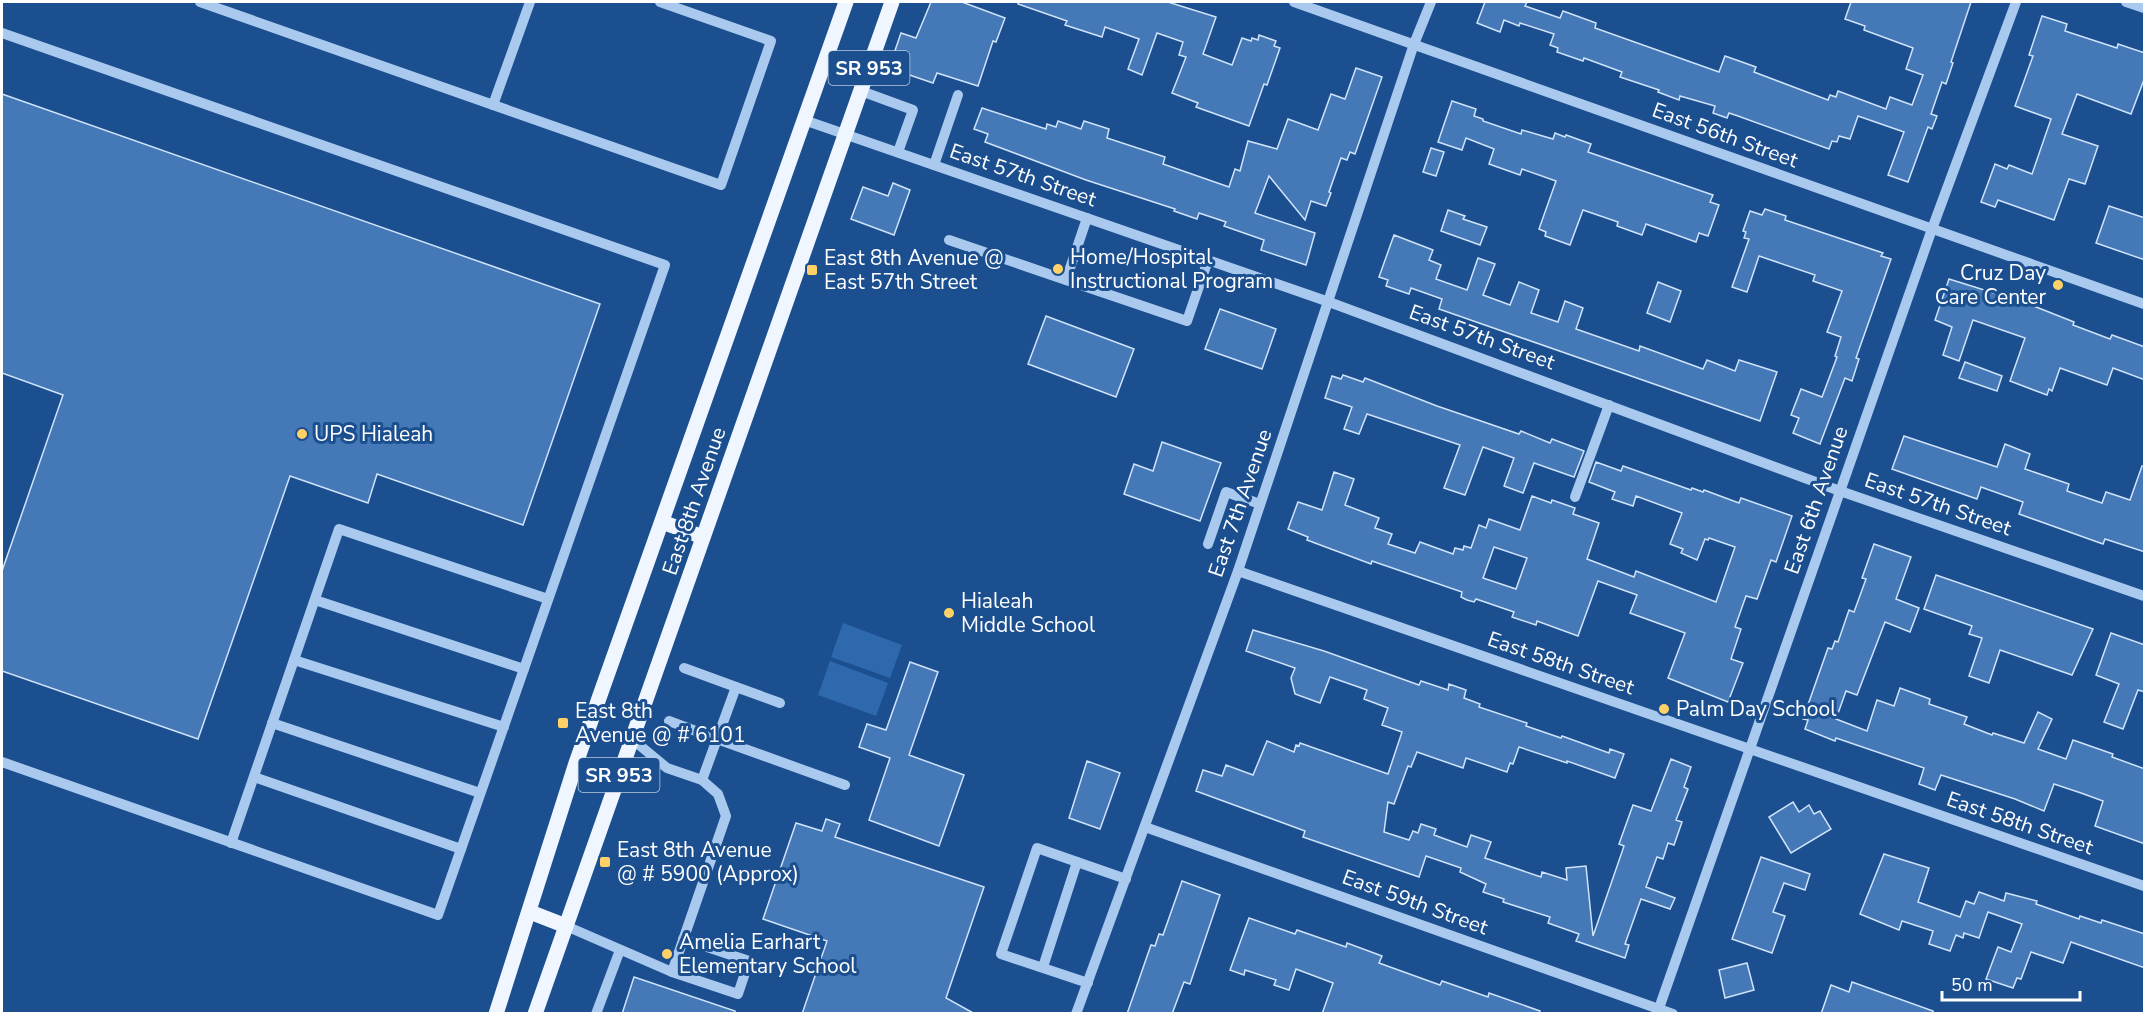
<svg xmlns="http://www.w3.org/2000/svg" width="2146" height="1015" font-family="'Nunito Sans',sans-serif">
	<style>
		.green { fill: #2e69ad }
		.building { fill: #4478b7; stroke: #cfe3fa; stroke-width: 1.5; fill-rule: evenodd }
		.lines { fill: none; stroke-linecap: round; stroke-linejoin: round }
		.minor { stroke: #a9c9ee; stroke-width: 10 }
		.major { stroke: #f0f6ff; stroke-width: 15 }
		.poi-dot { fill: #ffd166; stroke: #1b4f8f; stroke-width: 2 }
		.labels { text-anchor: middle; stroke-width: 6; stroke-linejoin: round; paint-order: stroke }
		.shield { fill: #1b4f8f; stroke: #bbcadd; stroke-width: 1.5 }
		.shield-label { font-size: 20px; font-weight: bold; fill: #fff }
		.street-label { font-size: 21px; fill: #fff; stroke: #1b4f8f }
		.poi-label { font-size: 21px; fill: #fff; stroke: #1b4f8f; text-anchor: start }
	</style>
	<rect width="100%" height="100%" fill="#1b4f8f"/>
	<!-- green -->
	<g class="green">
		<polygon points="843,623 902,645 890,678 831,657"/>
		<polygon points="830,661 888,683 876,716 818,695"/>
	</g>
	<!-- building -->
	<g class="building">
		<polygon points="931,2 962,2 1005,18 996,42 993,41 978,86 937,73 933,83 889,68 901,33 916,38"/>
		<polygon points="1018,2 1168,2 1216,17 1203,54 1232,65 1242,38 1251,41 1252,38 1258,40 1259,35 1276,41 1274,46 1280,48 1267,85 1264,84 1249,126 1196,107 1198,103 1172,93 1186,57 1179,55 1183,42 1157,33 1142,75 1128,69 1139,39 1105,27 1102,37 1065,25 1067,21 1018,4"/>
		<polygon points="1485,2 1527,2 1525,6 1560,18 1563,11 1596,23 1595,28 1719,72 1725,56 1756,67 1754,72 1828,100 1830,95 1836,97 1838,91 1886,109 1890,97 1912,105 1923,75 1906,69 1913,48 1864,30 1865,26 1845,19 1851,2 1971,2 1951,62 1953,63 1946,84 1942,82 1931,114 1937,116 1932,129 1928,127 1908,182 1888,175 1904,132 1858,116 1850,139 1839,136 1837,142 1832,141 1829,149 1738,116 1729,113 1727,118 1713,113 1715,106 1680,96 1679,100 1658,92 1659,90 1620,77 1622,72 1584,58 1583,61 1557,52 1558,48 1550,45 1554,34 1520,23 1519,26 1504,20 1500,32 1477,23"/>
		<polygon points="2042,16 2067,24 2065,31 2117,48 2118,44 2145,53 2145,77 2131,114 2077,94 2062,134 2098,146 2085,184 2069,179 2054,220 1998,200 1995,207 1981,202 1995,164 2007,169 2009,165 2032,174 2051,119 2015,106 2033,56 2029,55"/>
		<polygon points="1356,68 1382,77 1355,154 1350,152 1347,160 1341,158 1329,192 1331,193 1326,206 1311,201 1305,220 1269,176 1255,213 1315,233 1306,265 1261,250 1264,240 1224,226 1226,222 1199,213 1197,219 1174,211 1175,209 1086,180 985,142 988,134 974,129 982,108 1046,129 1047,124 1056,127 1058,121 1081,129 1084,121 1109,129 1107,138 1165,157 1163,164 1229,187 1235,169 1240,171 1248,141 1277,149 1288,119 1318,130 1331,94 1345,99"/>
		<polygon points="2,94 600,304 523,525 377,474 368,503 290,476 198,739 2,671 2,571 63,395 2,373"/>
		<polygon points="1452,101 1476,109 1474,116 1483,119 1483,121 1521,134 1522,130 1553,139 1555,133 1565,137 1566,135 1591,144 1588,152 1713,195 1710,202 1719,205 1708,236 1699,233 1696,242 1646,224 1642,235 1617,226 1618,222 1583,210 1570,245 1545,236 1546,232 1539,229 1556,181 1522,169 1520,175 1489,164 1494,149 1466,138 1462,150 1438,142"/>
		<polygon points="1431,148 1444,152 1436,176 1423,172"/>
		<polygon points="893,183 910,190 894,235 851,219 863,187 888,196"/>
		<polygon points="2109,206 2145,218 2145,260 2096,243"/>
		<polygon points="1765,209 1786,216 1785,220 1883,253 1881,256 1891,259 1856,358 1859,359 1852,381 1845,378 1820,444 1793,433 1799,418 1791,415 1801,389 1822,397 1837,357 1835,356 1841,337 1827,332 1842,291 1813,281 1815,275 1759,256 1747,292 1732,287 1749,239 1744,238 1746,232 1743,231 1750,211 1762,215"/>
		<polygon points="1448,210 1465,216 1463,219 1487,227 1480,245 1441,231"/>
		<polygon points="1394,235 1433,250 1429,260 1441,265 1436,279 1467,290 1478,258 1495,264 1483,295 1510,305 1519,282 1539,290 1531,313 1558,322 1565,301 1583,308 1576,329 1639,351 1640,346 1703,369 1707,360 1735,371 1739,360 1777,372 1760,421 1439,309 1442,299 1411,288 1409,294 1386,286 1388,280 1379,277"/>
		<polygon points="1949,279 2026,303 2074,322 2073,325 2110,339 2112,335 2145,347 2145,380 2113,368 2107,385 2060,368 2052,391 2049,389 2047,395 2010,381 2025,338 1973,320 1959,361 1943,355 1952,327 1935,320"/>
		<polygon points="1658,282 1681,291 1670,322 1647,313"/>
		<polygon points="1220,309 1276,329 1262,369 1205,349"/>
		<polygon points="1046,316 1134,349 1116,397 1028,364"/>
		<polygon points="1965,362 2002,376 1997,391 1959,378"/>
		<polygon points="1343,375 1363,382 1365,378 1437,406 1519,434 1521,431 1550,443 1552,439 1584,451 1574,477 1534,463 1523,493 1504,486 1514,458 1483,447 1465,495 1444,488 1460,445 1367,414 1359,434 1344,429 1352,407 1325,398 1332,376 1341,379"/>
		<polygon points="1904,436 1997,467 2005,444 2030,454 2025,469 2069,484 2067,491 2102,503 2106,492 2130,500 2142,466 2145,466 2145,552 2105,539 2103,544 2019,514 2023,502 1981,487 1977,499 1892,469"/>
		<polygon points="1162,442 1221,463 1200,521 1124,494 1134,464 1153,471"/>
		<path d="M1596,462l25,9 2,-5 68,24 1,-2 11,4 1,-2 35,13 2,-5 51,18 -16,46 -5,-2 -14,39 -11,-3 -11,31 6,2 -10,30 12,4 -15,39 -60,-24 17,-45 -55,-20 7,-18 -39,-14 -20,55 -41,-15 -1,4 -24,-8 2,-5 -38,-13 -2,3 -7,-2 -6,-3 1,-5 -90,-31 -1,3 -64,-24 1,-3 -20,-8 10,-27 24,8 12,-38 20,7 -9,26 34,13 -4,10 17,6 -4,10 27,9 5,-11 33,12 2,-6 8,2 1,-4 7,2 8,-23 7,3 3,-9 31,11 12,-34 19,7 1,-3 23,8 -2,6 26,9 -12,36 47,18 2,-6 80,31 19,-55 -26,-9 -1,2 -3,-1 -8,21 -16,-7 2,-4 -13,-5 12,-31 -46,-17 -3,10 -21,-7 3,-7 -26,-10zM1494,547l33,11 -11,31 -33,-11z"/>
		<polygon points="1874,544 1911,557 1896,599 1919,608 1910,632 1885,622 1857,695 1846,691 1836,719 1867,731 1877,700 1894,706 1900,688 1930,699 1929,704 1967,717 1964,724 1992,735 1993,733 2024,743 2038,712 2052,719 2038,749 2066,759 2073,740 2113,754 2112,757 2145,769 2145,844 2095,826 2103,801 2081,793 2054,784 2044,811 2015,799 1941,775 1935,790 1919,784 1924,768 1836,738 1835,741 1805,729 1808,720 1803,719 1828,648 1832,649 1835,641 1838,642 1849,610 1854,612 1866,579 1862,578"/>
		<polygon points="1936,575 2093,629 2072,675 2000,650 1989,683 1969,676 1982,638 1969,634 1972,626 1924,609"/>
		<polygon points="1253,630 1324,651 1419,685 1421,681 1448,690 1449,684 1466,690 1464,698 1480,704 1479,707 1527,723 1526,726 1561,738 1562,736 1609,753 1610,749 1624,754 1615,778 1567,761 1567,763 1519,747 1513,764 1510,763 1507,772 1466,758 1463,768 1417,752 1411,767 1408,766 1394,804 1388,802 1384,832 1409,840 1413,831 1418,833 1421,824 1436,829 1434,835 1467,847 1471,835 1491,842 1485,858 1541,877 1542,872 1567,880 1566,868 1586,866 1593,936 1624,846 1619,844 1633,805 1651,811 1671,759 1691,767 1684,787 1688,789 1676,820 1682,822 1674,845 1668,843 1663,859 1657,857 1646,887 1675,898 1670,909 1641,899 1625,944 1629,945 1625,958 1576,941 1579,934 1548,923 1550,917 1503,902 1504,899 1483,892 1486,884 1460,872 1461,868 1426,856 1419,877 1303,837 1305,831 1196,791 1203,770 1222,776 1226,765 1253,775 1267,741 1294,752 1296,745 1299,746 1300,743 1388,774 1402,732 1382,725 1388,708 1364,699 1367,690 1330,677 1320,703 1295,694 1291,678 1295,668 1246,651"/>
		<polygon points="2111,633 2145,645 2145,692 2138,690 2123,729 2104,722 2119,684 2096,675"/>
		<polygon points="910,662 938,672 909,755 964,775 939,846 869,820 890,758 859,747 867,724 886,730"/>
		<polygon points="1087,761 1120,773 1100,829 1069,818"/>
		<polygon points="1793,802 1799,812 1809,805 1814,814 1820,811 1831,829 1791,853 1769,817"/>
		<polygon points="826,819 840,824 835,837 984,887 946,998 975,1014 802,1014 827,941 763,919 796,823 822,831"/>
		<polygon points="1884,854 1929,868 1918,902 1960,917 1966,901 1974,904 1979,892 2004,901 2006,893 2037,901 2036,904 2079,919 2080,916 2101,923 2102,920 2145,934 2145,968 2071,942 2063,963 2031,952 2021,979 2017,978 2013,988 1986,979 1998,947 2011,952 2022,924 1988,912 1979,938 1964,933 1963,938 1956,935 1950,951 1929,944 1933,931 1902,921 1899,930 1860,914"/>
		<polygon points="1761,857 1810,874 1805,890 1784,883 1773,912 1785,916 1772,953 1732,939"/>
		<polygon points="1182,881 1220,895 1190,984 1184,982 1172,1014 1127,1014 1151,945 1155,946 1159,934 1163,935"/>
		<polygon points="1249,918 1295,934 1297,930 1346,947 1347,943 1382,956 1379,963 1440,985 1442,981 1488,997 1489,993 1540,1011 1539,1014 1322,1014 1333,983 1296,969 1289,990 1274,985 1276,980 1245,970 1244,975 1230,970"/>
		<polygon points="1747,963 1754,990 1725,998 1719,970"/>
		<polygon points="634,977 735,1011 735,1014 622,1014"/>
		<polygon points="1852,982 1933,1011 1933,1014 1821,1014 1831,985 1849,992"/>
	</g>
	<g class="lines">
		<!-- minor -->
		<g class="minor">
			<polyline points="200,2 721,185 771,41 660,2"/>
			<polyline points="1294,2 2144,304"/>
			<polyline points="2126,2 2144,8"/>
			<polyline points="2,33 665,265 438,915 2,762"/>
			<polyline points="861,91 913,110 898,152"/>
			<polyline points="493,105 530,2"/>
			<polyline points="804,120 1329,302 1840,491 2144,596"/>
			<polyline points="934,165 958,95"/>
			<polyline points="949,240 1066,280 1087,218"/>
			<polyline points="1066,280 1187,321 1208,260"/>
			<polyline points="1575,497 1609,405"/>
			<polyline points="1208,544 1226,492 1260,504"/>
			<polyline points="1238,571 2144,886"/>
			<polyline points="315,600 524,669"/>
			<polyline points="294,660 504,727"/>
			<polyline points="684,668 736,687"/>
			<polyline points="780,703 736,687 717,739 845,785"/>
			<polyline points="669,721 717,739 702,780"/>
			<polyline points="272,723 480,793"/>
			<polyline points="254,777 461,849"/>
			<polyline points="1145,827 1673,1014"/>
			<polyline points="231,843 339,529 548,599"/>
			<polyline points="566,926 672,972 726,816 718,794 702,780 667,768 632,739"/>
			<polyline points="1043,967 1077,862"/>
			<polyline points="672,972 738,994 749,961 683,939"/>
			<polyline points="1088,983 1001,954 1037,848 1126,879"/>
			<polyline points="596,1014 620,950"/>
			<polyline points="1076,1014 1238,571 1414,44 1431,2"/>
			<polyline points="1657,1014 1932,229 2016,2"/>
		</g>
		<!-- major -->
		<g class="major">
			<polyline points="662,522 703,537"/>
			<polyline points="530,912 566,926"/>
			<polyline points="496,1014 576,763 846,2"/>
			<polyline points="535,1014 892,2"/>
		</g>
	</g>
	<!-- markers -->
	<g class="poi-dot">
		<circle cx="1058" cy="269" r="6"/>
		<rect x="806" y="264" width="12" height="12" rx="3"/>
		<circle cx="2058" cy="285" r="6"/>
		<circle cx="302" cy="434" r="6"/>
		<circle cx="949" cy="613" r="6"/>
		<circle cx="1664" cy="709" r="6"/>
		<rect x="557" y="717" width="12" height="12" rx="3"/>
		<rect x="599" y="856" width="12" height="12" rx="3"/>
		<circle cx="667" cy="954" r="6"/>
	</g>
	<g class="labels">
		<!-- shield labels -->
		<g class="shield">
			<rect x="828.5" y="51" width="81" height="34" rx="4.5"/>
			<rect x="578.5" y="758" width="81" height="34" rx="4.5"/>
		</g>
		<g class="shield-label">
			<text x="869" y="75">SR 953</text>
			<text x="619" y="782">SR 953</text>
		</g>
		<!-- street labels -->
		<g class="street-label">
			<text transform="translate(1725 135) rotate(20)" y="7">East 56th Street</text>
			<text transform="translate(1023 175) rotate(19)" y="7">East 57th Street</text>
			<text transform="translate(1482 337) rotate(20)" y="7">East 57th Street</text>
			<text transform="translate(1816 500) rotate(-71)" y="7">East 6th Avenue</text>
			<text transform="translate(694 501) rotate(-71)" y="7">East 8th Avenue</text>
			<text transform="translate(1240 503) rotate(-71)" y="7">East 7th Avenue</text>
			<text transform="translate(1938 504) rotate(19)" y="7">East 57th Street</text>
			<text transform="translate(1561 663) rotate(19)" y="7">East 58th Street</text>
			<text transform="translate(2020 823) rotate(19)" y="7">East 58th Street</text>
			<text transform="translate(1415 902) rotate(20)" y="7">East 59th Street</text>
		</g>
		<!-- poi labels -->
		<g class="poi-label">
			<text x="1070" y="264">Home/Hospital<tspan x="1070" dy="24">Instructional Program</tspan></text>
			<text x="824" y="265">East 8th Avenue @<tspan x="824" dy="24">East 57th Street</tspan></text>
			<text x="2046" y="280" text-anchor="end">Cruz Day<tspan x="2046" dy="24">Care Center</tspan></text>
			<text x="314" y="441">UPS Hialeah</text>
			<text x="961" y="608">Hialeah<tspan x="961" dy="24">Middle School</tspan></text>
			<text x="1676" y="716">Palm Day School</text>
			<text x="575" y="718">East 8th<tspan x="575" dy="24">Avenue @ # 6101</tspan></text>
			<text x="617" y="857">East 8th Avenue<tspan x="617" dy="24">@ # 5900 (Approx)</tspan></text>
			<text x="679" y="949">Amelia Earhart<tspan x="679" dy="24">Elementary School</tspan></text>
		</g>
	</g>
	<!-- border -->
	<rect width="2146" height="1015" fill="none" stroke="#ffffff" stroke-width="6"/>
	<!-- scale -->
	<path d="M1942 991v9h138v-9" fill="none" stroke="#ffffff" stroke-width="3"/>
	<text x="1951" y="991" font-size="18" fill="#ffffff" stroke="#1b4f8f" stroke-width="4.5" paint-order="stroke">50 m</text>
</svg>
